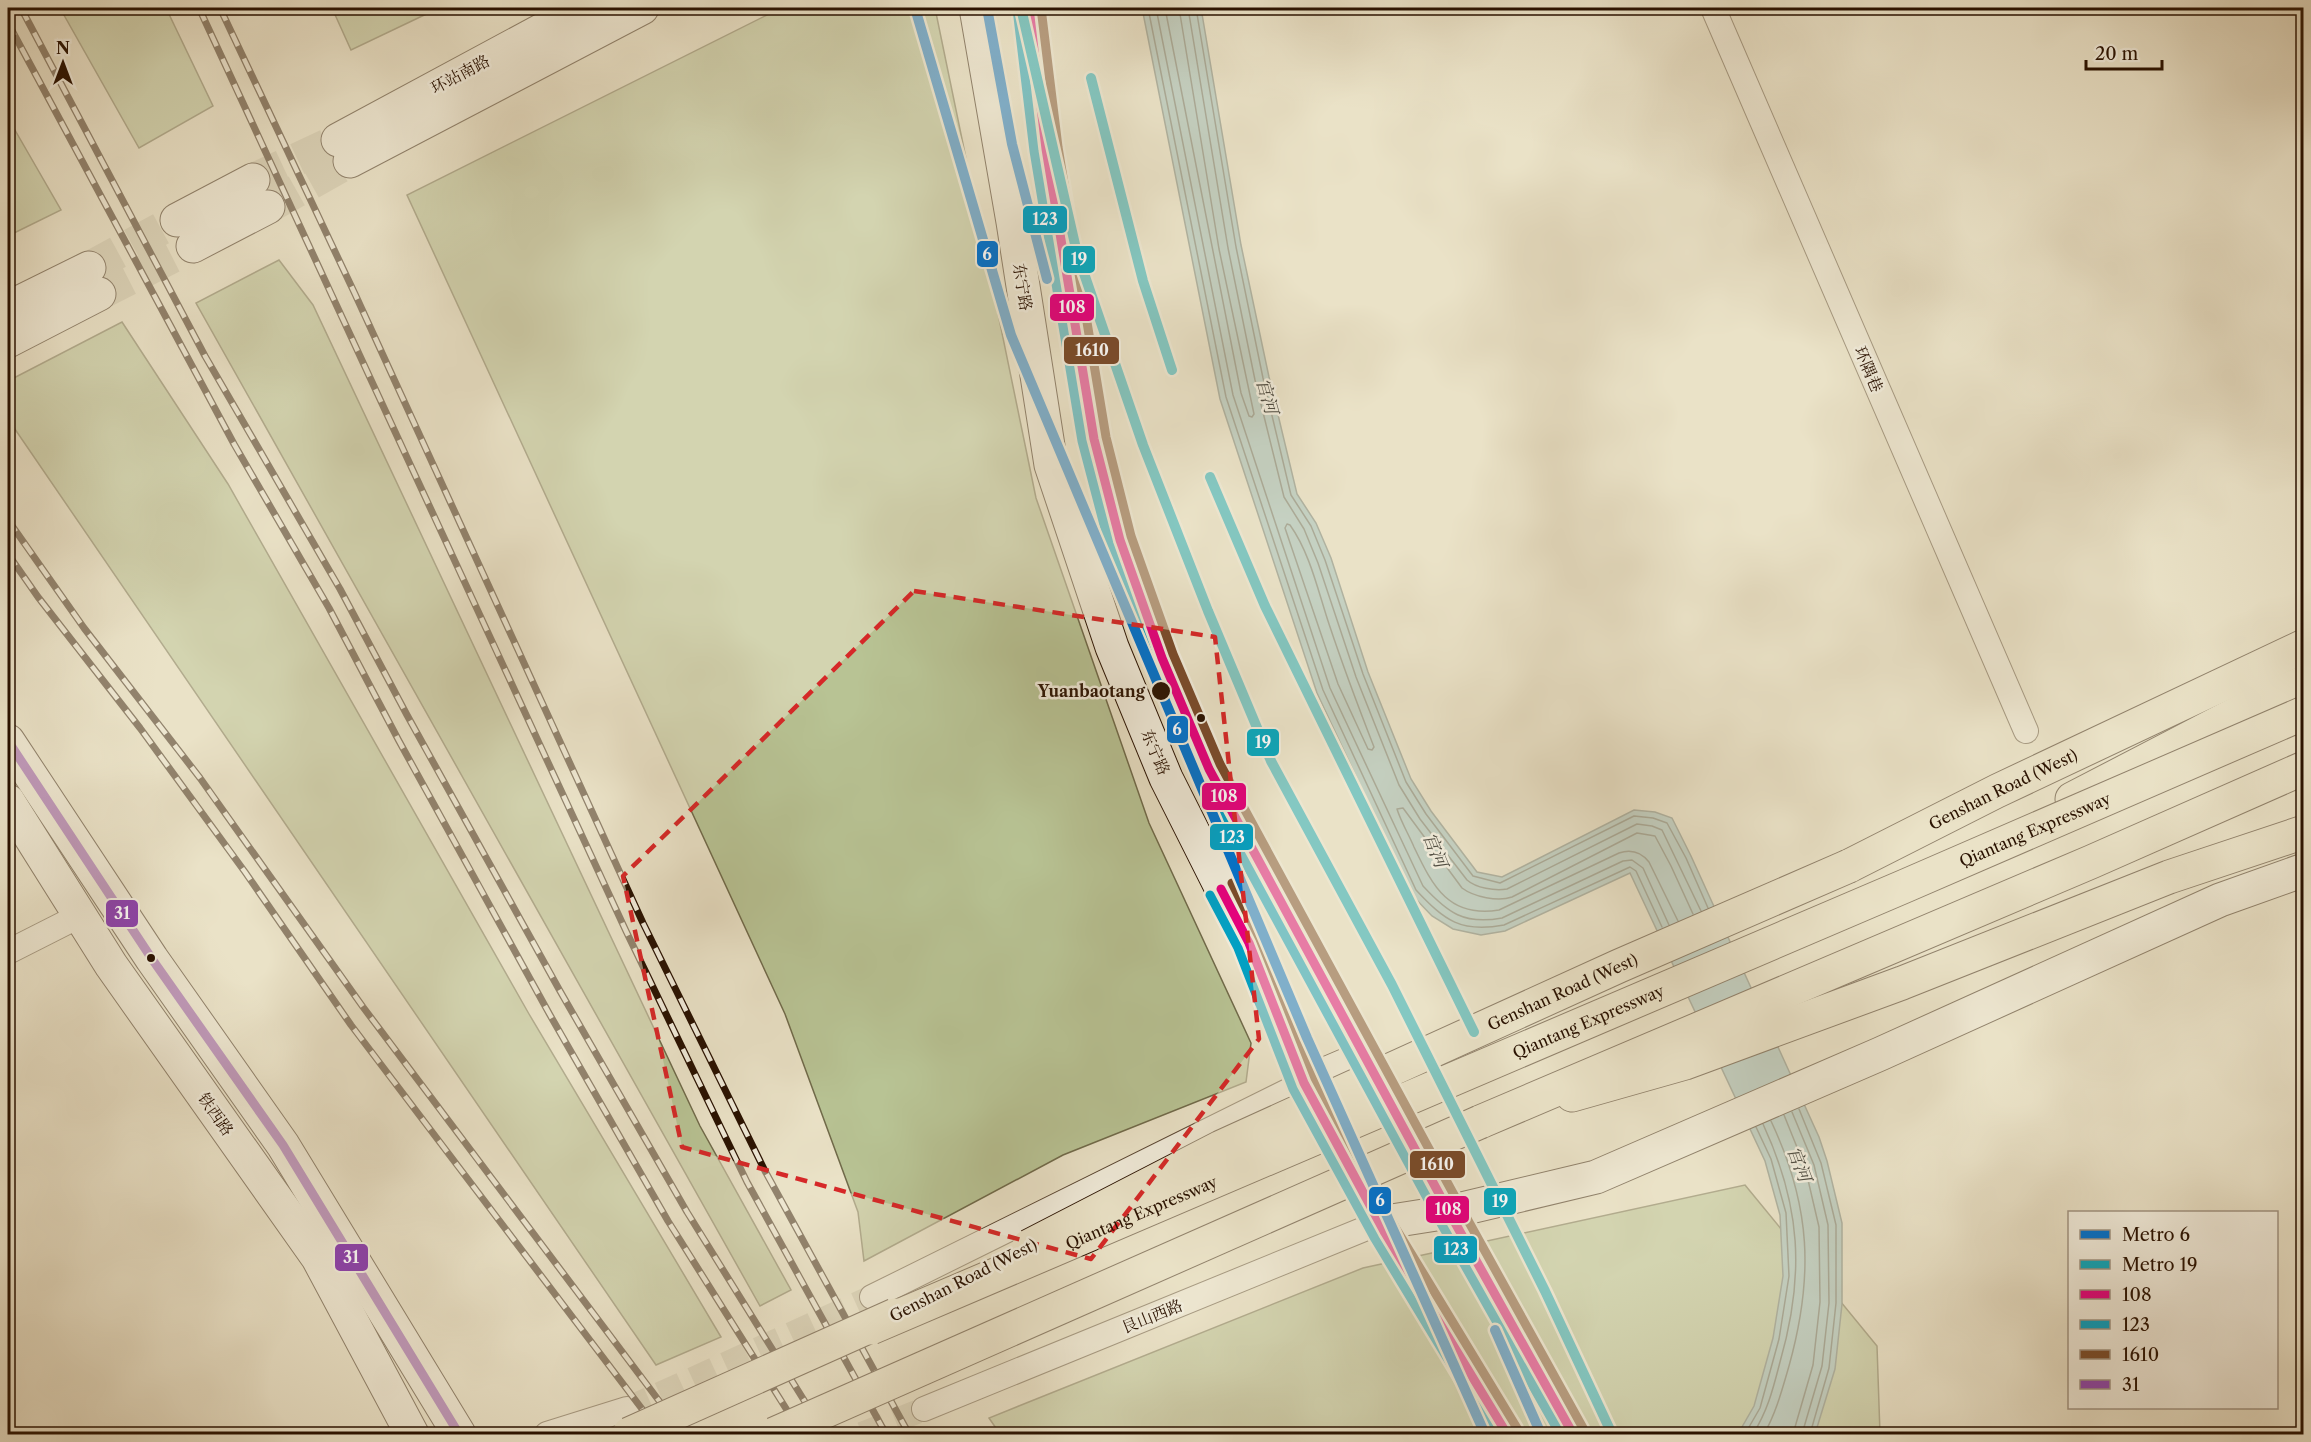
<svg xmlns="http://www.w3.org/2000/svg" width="2311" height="1442" font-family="'Libre Caslon Text','Noto Serif SC',serif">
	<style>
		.green { fill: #b8c394; stroke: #706a4a; stroke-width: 1.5 }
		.water { fill: #99bdbc; stroke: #6c7871; stroke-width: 1.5 }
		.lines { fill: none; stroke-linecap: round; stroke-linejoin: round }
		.shore { stroke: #61675e; stroke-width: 1.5 }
		.street-tunnel { stroke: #cdc3a9; stroke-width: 24; stroke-dasharray: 24 12; stroke-linecap: butt }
		.secondary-tunnel { stroke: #cdc3a9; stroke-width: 33; stroke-dasharray: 33 16; stroke-linecap: butt }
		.street-casing { stroke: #594532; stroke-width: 26 }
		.secondary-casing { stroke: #291100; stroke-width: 35 }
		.primary-casing { stroke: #291100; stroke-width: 35 }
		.highway-casing { stroke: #291100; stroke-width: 35 }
		.street { stroke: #f1ecdb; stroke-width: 24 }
		.secondary { stroke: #f1ecdb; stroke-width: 33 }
		.primary { stroke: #eae2c7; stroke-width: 33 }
		.highway { stroke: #eae2c7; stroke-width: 33 }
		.rail-casing { stroke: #291100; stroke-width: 7 }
		.rail { stroke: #f1ecdb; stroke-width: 4.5; stroke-dasharray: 14; stroke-linecap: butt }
		.primary-bridge-casing { stroke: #291100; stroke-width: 35; stroke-linecap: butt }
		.highway-bridge-casing { stroke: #291100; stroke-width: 35; stroke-linecap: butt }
		.primary-bridge { stroke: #eae2c7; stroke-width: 33 }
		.highway-bridge { stroke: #eae2c7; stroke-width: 33 }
		.bus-1-casing { stroke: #f1ecdb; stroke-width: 14 }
		.bus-2-casing { stroke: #f1ecdb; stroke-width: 14 }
		.bus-3-casing { stroke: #f1ecdb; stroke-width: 14 }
		.bus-4-casing { stroke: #f1ecdb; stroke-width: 14 }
		.bus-1 { stroke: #e5007d; stroke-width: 9 }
		.bus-2 { stroke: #02a1c4; stroke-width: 9 }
		.bus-3 { stroke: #7a4b2a; stroke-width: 9 }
		.bus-4 { stroke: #8e44ad; stroke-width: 9 }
		.metro-1-casing { stroke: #f1ecdb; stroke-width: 15 }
		.metro-2-casing { stroke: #f1ecdb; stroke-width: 15 }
		.metro-1 { stroke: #0072ce; stroke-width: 10 }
		.metro-2 { stroke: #0aa8bd; stroke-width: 10 }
		.marked { fill: none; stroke: #d62828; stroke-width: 4.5; stroke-dasharray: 12 8; stroke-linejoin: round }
		.stop-dot { fill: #291100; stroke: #f1ecdb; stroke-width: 2 }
		.labels { text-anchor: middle; stroke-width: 5; stroke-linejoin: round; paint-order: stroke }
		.street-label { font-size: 16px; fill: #291100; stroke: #f1ecdb }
		.stop-label { font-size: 16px; font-weight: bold; fill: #291100; stroke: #f1ecdb; text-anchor: end }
		.water-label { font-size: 18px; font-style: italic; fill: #504d42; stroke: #f1ecdb }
		.line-badge { stroke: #f1ecdb; stroke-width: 2 }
		.badge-label { font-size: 16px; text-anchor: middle; font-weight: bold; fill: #fff }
	</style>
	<rect width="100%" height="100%" fill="#eae2c7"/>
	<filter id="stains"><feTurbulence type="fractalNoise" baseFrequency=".00333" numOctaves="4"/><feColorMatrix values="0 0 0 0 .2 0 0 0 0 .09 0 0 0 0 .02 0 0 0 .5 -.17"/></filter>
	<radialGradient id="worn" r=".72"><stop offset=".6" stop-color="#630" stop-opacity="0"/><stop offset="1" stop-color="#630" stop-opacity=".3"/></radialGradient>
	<!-- green -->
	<g class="green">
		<polygon points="60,8 166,8 213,106 139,148"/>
		<polygon points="332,8 439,8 351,50"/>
		<polygon points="781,8 935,8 1036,498 1149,823 1251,1043 1246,1082 1063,1155 864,1261 858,1212 785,1014 407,195"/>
		<polygon points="8,118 61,210 8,236"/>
		<polygon points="279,260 313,305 700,1126 791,1290 760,1306 196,303"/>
		<polygon points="122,322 228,484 529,1014 721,1337 656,1365 8,419 8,381"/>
		<polygon points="1745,1185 1877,1346 1880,1434 1000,1434 989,1418 1363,1268"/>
	</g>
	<!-- water -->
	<polygon class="water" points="1142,8 1201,8 1241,245 1269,377 1297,494 1316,523 1331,558 1368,672 1411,779 1431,811 1477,872 1502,877 1634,810 1655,812 1672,818 1691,856 1819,1137 1827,1161 1842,1223 1842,1304 1835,1369 1815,1434 1738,1434 1754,1406 1773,1338 1783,1276 1780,1215 1765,1161 1630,873 1505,931 1481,935 1453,929 1432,916 1411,894 1317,693 1220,399"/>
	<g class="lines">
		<!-- shore -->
		<g class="shore">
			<path d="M1148,8l78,389 97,293 93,200c29,31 45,43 88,35l126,-58 6,4 26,56"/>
			<path d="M1156,8l77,387 97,293 93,198c25,27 41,39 79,32l121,-57 9,-1 11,8 26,57"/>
			<polyline points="1165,8 1241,393 1249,416 1252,417 1254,414 1219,249 1179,8"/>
			<path d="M1188,8l40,240 27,132 29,117 20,32 14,34 38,114 43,108 21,34 47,61c9,8 28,11 40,9l130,-65 15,2 10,4 39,81"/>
			<polyline points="1196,8 1236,247 1263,378 1291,495 1311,526 1325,560 1363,674 1406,782 1426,814 1473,876 1500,883 1634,816 1653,818 1667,823 1686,858 1708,908"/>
			<path d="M1287,524l3,1c20,28 28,66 39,99 14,42 29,82 45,123l-2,3 -4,-1 -30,-65 -53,-156z"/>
			<path d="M1678,921l-29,-59c-8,-10 -18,-13 -30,-9l-120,57c-50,8 -66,-23 -85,-63 -5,-12 -13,-25 -17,-38l6,-1 59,80c12,9 36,14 50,9l125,-64 18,3 16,30 22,48"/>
			<polyline points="1799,1109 1821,1163 1836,1225 1836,1303 1829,1368 1810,1434"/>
			<polyline points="1792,1112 1814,1165 1828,1225 1829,1303 1822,1366 1802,1434"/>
			<polyline points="1784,1115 1805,1167 1819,1227 1820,1302 1813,1365 1793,1434"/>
			<polyline points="1745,1434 1760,1408 1779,1339 1789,1276 1786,1213 1771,1159 1756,1127"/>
			<path d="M1753,1434c15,-24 20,-45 27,-72 25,-87 21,-156 -17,-238"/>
			<path d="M1764,1434c12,-21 18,-44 25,-68 25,-90 22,-160 -18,-245"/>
		</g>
		<!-- street-tunnel -->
		<g class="street-tunnel">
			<polyline points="627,1409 872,1297"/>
			<polyline points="862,1434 924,1409"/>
		</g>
		<!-- secondary-tunnel -->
		<g class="secondary-tunnel">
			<polyline points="253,180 338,140"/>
			<polyline points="268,207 350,161"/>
			<polyline points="89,268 177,220"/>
			<polyline points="99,294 193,246"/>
		</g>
		<!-- street casing -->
		<g class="street-casing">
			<g id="street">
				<polyline points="1713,8 2026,731"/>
				<polyline points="8,952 81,915"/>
				<polyline points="872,1297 1304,1083"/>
				<polyline points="924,1409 1379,1223"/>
				<polyline points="547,1434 627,1409"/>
			</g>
		</g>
		<!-- secondary casing -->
		<g class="secondary-casing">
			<g id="secondary">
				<polyline points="976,8 1013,222 1051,465 1112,647 1166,778 1249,943 1301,1076 1385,1233 1507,1434"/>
				<polyline points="1029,8 1046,149 1094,439 1120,540 1162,658 1209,769 1449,1212 1573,1434"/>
				<polyline points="338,140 583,8"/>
				<polyline points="350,161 642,8"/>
				<polyline points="177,220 253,180"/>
				<polyline points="193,246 268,207"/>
				<polyline points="8,308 89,268"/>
				<polyline points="8,341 99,294"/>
				<polyline points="8,741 152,959 283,1145 459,1434"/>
				<polyline points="8,801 111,965 318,1258 412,1434"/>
				<polyline points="1304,1083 1365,1057"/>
				<polyline points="1379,1223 1449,1212 1596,1177 1880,1054 2220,900 2304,870"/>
			</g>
		</g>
		<!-- primary casing -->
		<g class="primary-casing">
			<g id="primary">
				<path id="s1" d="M1849,866l148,-75 307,-145"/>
				<polyline points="1572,1095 1685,1063 1902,983 2169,877 2304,832"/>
			</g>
		</g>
		<!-- highway casing -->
		<g class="highway-casing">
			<g id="highway">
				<polyline points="2072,799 2255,704 2304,682"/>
				<polyline points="1480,1122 2091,862 2304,768"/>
			</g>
		</g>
		<!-- street -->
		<use href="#street" class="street"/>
		<!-- secondary -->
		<use href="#secondary" class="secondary"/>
		<!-- primary -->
		<use href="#primary" class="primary"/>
		<!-- highway -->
		<use href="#highway" class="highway"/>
		<!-- rail casing -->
		<g class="rail-casing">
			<g id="rail">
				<polyline points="21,8 205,356 340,589 407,715 560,991 687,1212 825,1434"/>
				<polyline points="199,8 626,931 747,1182 886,1434"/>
				<polyline points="220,8 355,294 643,923 765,1171 909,1434"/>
				<polyline points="8,23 234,444 329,608 399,741 550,1015 668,1221 802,1434"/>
				<polyline points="8,520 84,628 200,778 363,1007 684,1434"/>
				<polyline points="8,554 38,597 140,728 245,872 351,1025 661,1434"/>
			</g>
		</g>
		<!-- rail -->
		<use href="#rail" class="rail"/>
		<!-- primary-bridge casing -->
		<g class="primary-bridge-casing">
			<g id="primary-bridge">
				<path id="s2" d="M1029,1246l192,-99 398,-181 230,-100"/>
				<polyline points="629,1434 895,1315"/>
				<polyline points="774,1434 1480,1122"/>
			</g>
		</g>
		<!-- highway-bridge casing -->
		<g class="highway-bridge-casing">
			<g id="highway-bridge">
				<path id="s3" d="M871,1328l1034,-442 399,-173"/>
			</g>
		</g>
		<!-- primary-bridge -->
		<use href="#primary-bridge" class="primary-bridge"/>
		<!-- highway-bridge -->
		<use href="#highway-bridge" class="highway-bridge"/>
		<!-- bus-1 casing -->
		<g class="bus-1-casing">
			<g id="bus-1">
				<polyline points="1029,8 1046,149 1094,439 1120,540 1162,658 1209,769 1449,1212 1573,1434"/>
				<polyline points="1221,889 1249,943 1304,1083 1385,1233 1507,1434"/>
			</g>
		</g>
		<!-- bus-2 casing -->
		<g class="bus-2-casing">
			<g id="bus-2">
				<polyline points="1017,9 1034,151 1082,441 1109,544 1151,662 1198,775 1438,1218 1560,1434"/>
				<polyline points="1210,895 1238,948 1293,1089 1375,1239 1493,1434"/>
			</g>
		</g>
		<!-- bus-3 casing -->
		<g class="bus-3-casing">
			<g id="bus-3">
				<polyline points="1041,8 1058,147 1106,437 1131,536 1173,654 1220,764 1460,1206 1583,1428"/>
				<polyline points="1232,883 1260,939 1315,1078 1395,1227 1517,1428"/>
			</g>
		</g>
		<!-- bus-4 casing -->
		<g class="bus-4-casing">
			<polyline id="bus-4" points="8,741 152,959 283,1145 459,1434"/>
		</g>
		<!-- bus-1 -->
		<use href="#bus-1" class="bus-1"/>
		<!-- bus-2 -->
		<use href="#bus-2" class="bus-2"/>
		<!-- bus-3 -->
		<use href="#bus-3" class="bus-3"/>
		<!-- bus-4 -->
		<use href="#bus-4" class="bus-4"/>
		<!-- metro-1 casing -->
		<g class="metro-1-casing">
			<g id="metro-1">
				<polyline points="915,8 1011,335 1307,1038 1485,1434"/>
				<polyline points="987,8 1012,144 1047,279"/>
				<polyline points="1495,1330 1541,1434"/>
			</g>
		</g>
		<!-- metro-2 casing -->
		<g class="metro-2-casing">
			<g id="metro-2">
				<polyline points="1021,8 1077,253 1143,445 1208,611 1271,761 1392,985 1545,1291 1612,1434"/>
				<polyline points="1091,78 1143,281 1172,370"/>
				<polyline points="1210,477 1265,606 1474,1032"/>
			</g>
		</g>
		<!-- metro-1 -->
		<use href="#metro-1" class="metro-1"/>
		<!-- metro-2 -->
		<use href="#metro-2" class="metro-2"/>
	</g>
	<!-- marked area -->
	<path d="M0 0H2311V1442H0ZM914,591l301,46 44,402 -168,220 -409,-112 -59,-271z" fill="#eae2c7" fill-opacity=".55" fill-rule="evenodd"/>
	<path class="marked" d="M914,591l301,46 44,402 -168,220 -409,-112 -59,-271z"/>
	<!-- markers -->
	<g class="stop-dot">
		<circle cx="1161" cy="691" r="10"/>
		<circle cx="1201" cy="718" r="5"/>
		<circle cx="151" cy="958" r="5"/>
	</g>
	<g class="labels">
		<!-- street labels -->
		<g class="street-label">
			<text transform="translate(460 74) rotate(-28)" y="6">环站南路</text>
			<text transform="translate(1023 287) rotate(81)" y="6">东宁路</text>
			<text transform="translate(1869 369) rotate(67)" y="6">环隅巷</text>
			<text transform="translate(1156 752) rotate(67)" y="6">东宁路</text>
			<text dy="6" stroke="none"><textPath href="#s1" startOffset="172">Genshan Road (West)</textPath></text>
			<text dy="6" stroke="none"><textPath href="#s3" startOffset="1266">Qiantang Expressway</textPath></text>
			<text dy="6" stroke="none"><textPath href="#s2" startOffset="591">Genshan Road (West)</textPath></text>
			<text dy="6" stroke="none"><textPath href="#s3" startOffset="780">Qiantang Expressway</textPath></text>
			<text transform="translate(216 1114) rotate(55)" y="6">铁西路</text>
			<text dy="6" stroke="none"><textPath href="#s3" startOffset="294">Qiantang Expressway</textPath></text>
			<text transform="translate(963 1280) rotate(-27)" y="6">Genshan Road (West)</text>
			<text transform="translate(1152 1316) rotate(-22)" y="6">艮山西路</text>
		</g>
		<!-- stop labels -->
		<g class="stop-label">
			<text x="1145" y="697">Yuanbaotang</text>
		</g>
		<!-- water labels -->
		<g class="water-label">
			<text transform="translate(1267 396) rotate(74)" y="6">官河</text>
			<text transform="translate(1435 850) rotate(68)" y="6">官河</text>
			<text transform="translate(1799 1164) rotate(69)" y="6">官河</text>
		</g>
	</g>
	<g class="line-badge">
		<rect x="1022" y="205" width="46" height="29" rx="6" fill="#02a1c4"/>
		<rect x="976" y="240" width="23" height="28" rx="6" fill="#0072ce"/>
		<rect x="1062" y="245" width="34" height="29" rx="6" fill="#0aa8bd"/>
		<rect x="1049" y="293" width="46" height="29" rx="6" fill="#e5007d"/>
		<rect x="1063" y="336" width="57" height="29" rx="6" fill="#7a4b2a"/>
		<rect x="1166" y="715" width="23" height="29" rx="6" fill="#0072ce"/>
		<rect x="1246" y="728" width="34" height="29" rx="6" fill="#0aa8bd"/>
		<rect x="1201" y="782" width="46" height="29" rx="6" fill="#e5007d"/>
		<rect x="1209" y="823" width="45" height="28" rx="6" fill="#02a1c4"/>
		<rect x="105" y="899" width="34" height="29" rx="6" fill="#8e44ad"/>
		<rect x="1409" y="1150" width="57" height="29" rx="6" fill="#7a4b2a"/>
		<rect x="1368" y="1186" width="24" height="29" rx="6" fill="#0072ce"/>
		<rect x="1483" y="1187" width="34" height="29" rx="6" fill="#0aa8bd"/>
		<rect x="1425" y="1195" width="45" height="29" rx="6" fill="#e5007d"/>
		<rect x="1433" y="1235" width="45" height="29" rx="6" fill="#02a1c4"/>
		<rect x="334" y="1243" width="35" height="29" rx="6" fill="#8e44ad"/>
	</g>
	<g class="badge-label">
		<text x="1045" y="225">123</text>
		<text x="987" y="260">6</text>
		<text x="1079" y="265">19</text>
		<text x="1072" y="313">108</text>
		<text x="1092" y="356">1610</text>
		<text x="1177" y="735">6</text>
		<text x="1263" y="748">19</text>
		<text x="1224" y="802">108</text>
		<text x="1232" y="843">123</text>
		<text x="122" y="919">31</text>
		<text x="1437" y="1170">1610</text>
		<text x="1380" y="1206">6</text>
		<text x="1500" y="1207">19</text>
		<text x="1448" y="1215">108</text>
		<text x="1456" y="1255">123</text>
		<text x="351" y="1263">31</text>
	</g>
	<!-- margin -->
	<rect width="2311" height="1442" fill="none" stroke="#eae2c7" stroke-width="30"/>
	<rect x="9" y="9" width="2293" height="1424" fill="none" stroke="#291100" stroke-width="3"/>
	<rect x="15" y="15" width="2281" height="1412" fill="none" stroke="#291100" stroke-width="1.5"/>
	<!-- legend -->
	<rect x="2068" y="1211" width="210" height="198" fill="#f1ecdb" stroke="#a19483" stroke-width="1.5"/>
	<rect x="2080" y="1230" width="30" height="9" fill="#0072ce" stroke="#a19483" stroke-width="1.5"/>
	<text x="2122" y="1241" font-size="18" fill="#291100">Metro 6</text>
	<rect x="2080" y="1260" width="30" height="9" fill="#0aa8bd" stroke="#a19483" stroke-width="1.5"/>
	<text x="2122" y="1271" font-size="18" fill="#291100">Metro 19</text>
	<rect x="2080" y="1290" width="30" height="9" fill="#e5007d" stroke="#a19483" stroke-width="1.5"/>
	<text x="2122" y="1301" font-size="18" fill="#291100">108</text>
	<rect x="2080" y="1320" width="30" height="9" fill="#02a1c4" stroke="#a19483" stroke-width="1.5"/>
	<text x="2122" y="1331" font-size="18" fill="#291100">123</text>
	<rect x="2080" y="1350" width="30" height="9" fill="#7a4b2a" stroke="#a19483" stroke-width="1.5"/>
	<text x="2122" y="1361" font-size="18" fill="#291100">1610</text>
	<rect x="2080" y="1380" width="30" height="9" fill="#8e44ad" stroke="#a19483" stroke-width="1.5"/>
	<text x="2122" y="1391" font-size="18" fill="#291100">31</text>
	<!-- north arrow -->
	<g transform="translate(63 63)" stroke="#f1ecdb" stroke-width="4.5" paint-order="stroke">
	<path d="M0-4.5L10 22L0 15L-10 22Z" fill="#291100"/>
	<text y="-9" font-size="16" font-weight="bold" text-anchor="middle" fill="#291100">N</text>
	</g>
	<!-- scale -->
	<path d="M2086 60v9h76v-9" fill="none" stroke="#291100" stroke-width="3"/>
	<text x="2095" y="60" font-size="18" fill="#291100" stroke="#f1ecdb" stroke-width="4.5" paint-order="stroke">20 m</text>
	<rect width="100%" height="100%" filter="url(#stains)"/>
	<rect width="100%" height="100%" fill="url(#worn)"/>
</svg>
